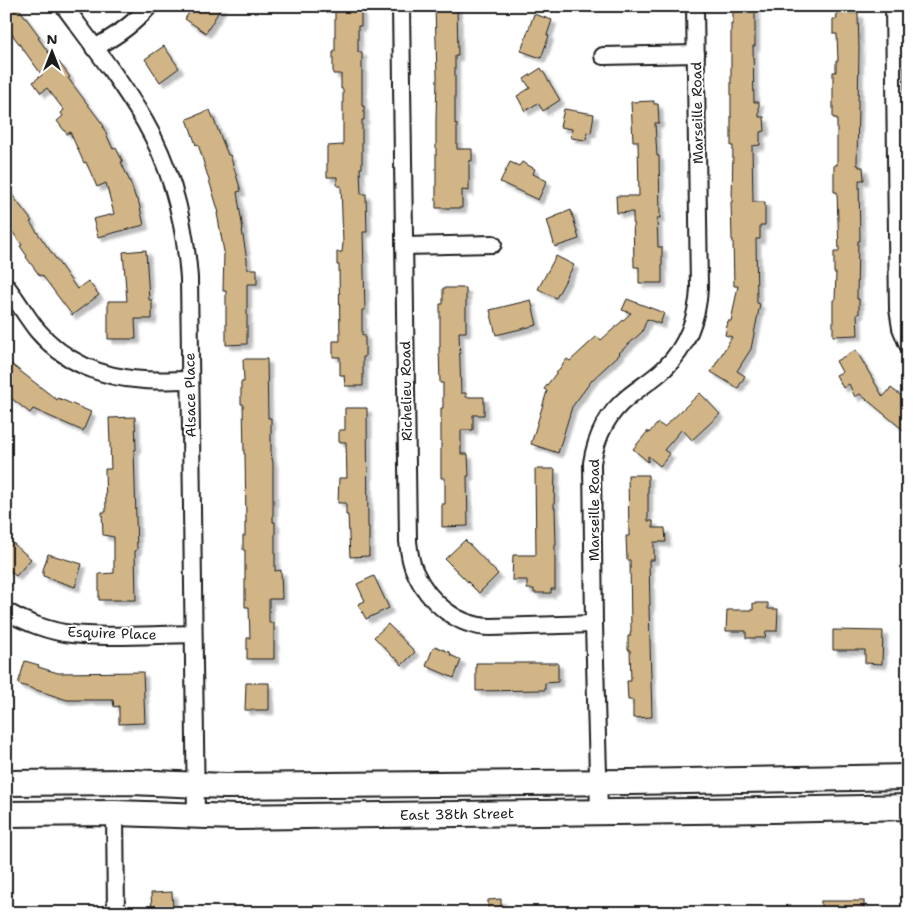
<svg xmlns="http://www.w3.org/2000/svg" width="914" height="919" font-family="'Shantell Sans',sans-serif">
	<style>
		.building { fill: #d1b586; stroke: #1c1c1c; filter: url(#shadow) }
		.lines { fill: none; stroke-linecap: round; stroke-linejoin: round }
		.minor-casing { stroke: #1c1c1c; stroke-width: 20 }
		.secondary-casing { stroke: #1c1c1c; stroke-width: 28 }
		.minor { stroke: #fff; stroke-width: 16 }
		.secondary { stroke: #fff; stroke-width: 24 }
		.labels { text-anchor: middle; stroke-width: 4; stroke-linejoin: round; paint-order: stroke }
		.street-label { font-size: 14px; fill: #1c1c1c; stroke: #fff }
	</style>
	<defs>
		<filter id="shadow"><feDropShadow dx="4.5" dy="4.5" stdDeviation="1" flood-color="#0004"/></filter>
	</defs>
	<rect width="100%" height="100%" fill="#fff"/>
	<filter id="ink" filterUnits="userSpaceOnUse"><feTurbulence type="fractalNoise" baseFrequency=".02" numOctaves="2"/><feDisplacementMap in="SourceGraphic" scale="10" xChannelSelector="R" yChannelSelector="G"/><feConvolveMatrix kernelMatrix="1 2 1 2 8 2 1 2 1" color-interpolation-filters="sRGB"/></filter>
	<g filter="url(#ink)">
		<!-- building -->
		<g class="building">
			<polygon points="6,6 17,6 40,37 38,38 57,64 59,62 70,77 68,78 104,126 103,127 113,149 116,148 123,162 121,162 131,184 136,199 138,199 144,225 98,237 93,219 114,214 106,183 97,187 86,162 84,163 70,132 67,134 57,121 63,116 61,113 64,110 47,88 41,93 33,82 42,75 6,26"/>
			<polygon points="193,6 222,6 206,33 185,19"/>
			<polygon points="335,6 361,6 361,26 358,26 358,52 362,52 362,106 364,106 364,120 362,120 362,168 360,168 361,194 366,194 367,232 363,232 365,310 362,310 362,335 365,335 365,357 363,357 363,386 345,386 344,375 340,375 340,357 333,357 333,341 340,341 339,265 337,265 337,252 342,252 343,243 341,186 337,186 337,177 327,177 327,146 343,145 343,89 341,89 341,74 333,74 333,52 335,52"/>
			<polygon points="435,6 457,6 458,56 455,56 455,124 457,124 457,149 472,149 472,161 469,161 469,191 462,190 462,208 436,208 436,120 437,76"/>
			<polygon points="733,9 755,9 755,46 753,46 754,102 759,102 759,117 764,117 765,131 760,132 760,145 752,146 753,202 765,202 765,225 760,225 760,239 756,239 757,303 760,304 751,349 737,371 745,376 738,388 711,372 732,337 725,335 728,321 731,321 738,286 734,286 733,240 732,240 731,202 732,202 733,146 731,146 731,24 733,24"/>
			<polygon points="836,13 858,13 859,49 857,165 859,165 859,167 863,167 864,180 859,180 860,241 858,241 857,299 859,299 859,314 857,314 858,335 833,336 833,300 835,300 836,273 834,273 834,252 839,252 837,192 834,192 834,165 837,165 837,118 833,118 833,72 836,72 836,61 838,61 837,34 833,34 833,19 837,19"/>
			<polygon points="534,14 552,20 547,35 549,36 541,58 521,51"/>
			<polygon points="164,46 179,68 160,82 145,59"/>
			<polygon points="541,68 560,100 543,111 538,103 525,111 517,96 530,88 524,79"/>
			<polygon points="654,101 654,104 658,104 659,123 655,123 657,156 659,156 660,218 657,218 658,247 662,247 662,283 639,283 639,267 634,267 633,212 617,213 616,196 639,196 638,141 633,141 631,102"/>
			<polygon points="564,109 594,114 591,133 587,132 586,140 571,138 572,129 560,127"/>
			<polygon points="210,110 228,155 230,155 241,191 237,192 243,230 242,230 247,260 247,269 257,269 257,284 247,284 247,344 226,345 226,291 223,291 224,252 217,213 219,213 198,144 196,145 187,119"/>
			<polygon points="510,162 519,166 522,162 535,169 533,174 547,181 538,200 500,182"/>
			<polygon points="6,187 32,221 30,222 77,289 88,281 99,295 72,315 42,275 40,276 26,257 27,256 20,246 22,245 6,223"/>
			<polygon points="571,210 579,239 555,247 547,220"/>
			<polygon points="146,250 149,300 152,300 152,319 135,319 136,339 108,339 108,301 127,301 123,252"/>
			<polygon points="556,256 574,265 556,298 538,289"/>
			<polygon points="443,288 466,288 466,332 459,332 461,393 466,393 466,397 484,397 484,415 473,415 473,430 461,430 461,454 468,454 469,476 467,476 468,526 442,527 442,504 445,504 445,478 441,478 441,408 443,408 443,383 440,383 439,347 440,347 440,304 443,304"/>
			<polygon points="627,299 664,313 660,324 647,319 642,332 619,353 620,354 592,380 572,407 558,453 531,444 547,391 544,389 567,359 570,361 597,336 601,340 631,313 622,310"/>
			<polygon points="531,300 537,325 496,335 490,310"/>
			<polygon points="856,350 883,397 891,388 908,401 908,434 860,394 855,397 849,384 843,388 836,375 842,372 836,361"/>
			<polygon points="243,359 267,359 268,418 271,418 271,453 273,463 273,522 275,522 275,571 281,570 282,599 269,599 269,623 274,623 274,659 247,659 247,638 250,638 249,607 245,607 245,550 243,550 243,536 245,536 245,523 246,523 245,454 244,454 243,404 241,404 241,382 244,382"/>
			<polygon points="6,360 57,400 58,398 91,412 83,431 33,409 30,413 6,394"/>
			<polygon points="700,393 720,414 692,440 682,429 664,450 670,454 660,466 648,456 648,462 633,449 648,431 648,434 658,423 664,427"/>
			<polygon points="345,408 367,408 368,527 369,527 369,556 350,557 348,515 346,515 346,503 338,503 339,478 347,478 346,442 339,442 339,430 345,430"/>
			<polygon points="135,417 136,450 134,450 137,550 135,551 136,600 99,600 99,574 114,573 114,537 103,535 102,512 106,512 105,469 111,469 109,418"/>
			<polygon points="535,469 555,469 554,508 555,508 556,545 555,545 555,589 551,589 551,593 534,593 534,589 527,589 527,580 512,580 513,555 536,555"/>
			<polygon points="628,475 648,475 648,521 653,521 653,528 665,528 666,542 654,542 654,560 649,560 650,605 649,605 652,717 633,718 633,700 628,700 627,681 631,681 630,650 628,650 628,636 630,636 631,629 630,560 627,560 626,536 629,536"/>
			<polygon points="6,537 31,559 16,576 6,568"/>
			<polygon points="465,540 498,574 479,593 445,559"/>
			<polygon points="48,554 82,564 75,587 43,576 43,570"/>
			<polygon points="374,576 389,608 366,619 358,604 365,601 357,584"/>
			<polygon points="753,603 768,603 768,609 778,609 777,631 766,631 765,638 746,638 746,631 726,631 727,610 753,610"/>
			<polygon points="388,624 415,652 402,665 395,657 394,658 374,637"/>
			<polygon points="833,630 883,631 882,664 865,663 865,650 833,650"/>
			<polygon points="435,646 451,653 450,655 461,660 454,678 426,666 433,648 434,648"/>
			<polygon points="25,661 39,665 38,667 58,673 143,672 145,723 119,724 119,706 114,707 113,700 67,700 18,684"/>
			<polygon points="476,663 558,663 558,682 545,683 545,690 476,691"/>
			<polygon points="246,683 269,683 269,710 245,710"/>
			<polygon points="172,892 173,908 170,908 170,913 152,913 151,893"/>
			<polygon points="501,899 501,913 488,913 488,900"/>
			<rect x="821" y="901" width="43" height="12"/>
		</g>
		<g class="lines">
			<!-- minor casing -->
			<g class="minor-casing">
				<g id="minor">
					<path d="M64,6c28,38 57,75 81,116 27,47 40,102 44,156l7,538"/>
					<path d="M401,6l7,535c1,10 2,21 7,31 13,29 42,55 76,55l103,-3"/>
					<polyline points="894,6 898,309 901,328 908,345"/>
					<path d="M94,48c21,-11 40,-24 55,-42"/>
					<polyline points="603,56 696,54"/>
					<polyline points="404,246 493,244"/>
					<path d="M6,286c11,14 20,30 31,44 27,32 65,48 107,50 15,1 31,0 46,0"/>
					<path d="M6,611c18,11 45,21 66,23 40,4 81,1 120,0"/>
					<path d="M599,812l-5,-188 -2,-161c4,-26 16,-50 36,-66 12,-10 26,-18 37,-29 21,-20 33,-51 34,-80l-4,-282"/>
					<polyline points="115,813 116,913"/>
				</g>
			</g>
			<!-- secondary casing -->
			<g class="secondary-casing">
				<g id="secondary">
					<polyline points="6,783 131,782 225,786 631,782 908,777"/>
					<polyline points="6,814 115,813 237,817 772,810 908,807"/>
				</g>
			</g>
			<!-- minor -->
			<use href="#minor" class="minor"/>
			<!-- secondary -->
			<use href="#secondary" class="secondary"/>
		</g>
	</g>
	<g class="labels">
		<!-- street labels -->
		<g class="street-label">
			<text transform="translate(697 113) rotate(-91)" y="5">Marseille Road</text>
			<text transform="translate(406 391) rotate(-91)" y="5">Richelieu Road</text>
			<text transform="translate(190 395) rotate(-91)" y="5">Alsace Place</text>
			<text transform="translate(594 510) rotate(-90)" y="5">Marseille Road</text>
			<text transform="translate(112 633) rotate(2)" y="5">Esquire Place</text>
			<text transform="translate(457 814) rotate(-1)" y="5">East 38th Street</text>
		</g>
	</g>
	<!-- margin -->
	<rect width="914" height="919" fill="none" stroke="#fff" stroke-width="25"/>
	<rect x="12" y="12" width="889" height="894" fill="none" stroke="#1c1c1c" stroke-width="2" filter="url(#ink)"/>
	<!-- north arrow -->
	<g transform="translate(52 52)" stroke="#ffffff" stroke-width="4" paint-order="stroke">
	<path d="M0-4L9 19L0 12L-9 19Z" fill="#1c1c1c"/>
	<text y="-8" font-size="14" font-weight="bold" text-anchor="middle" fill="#1c1c1c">N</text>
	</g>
</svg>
